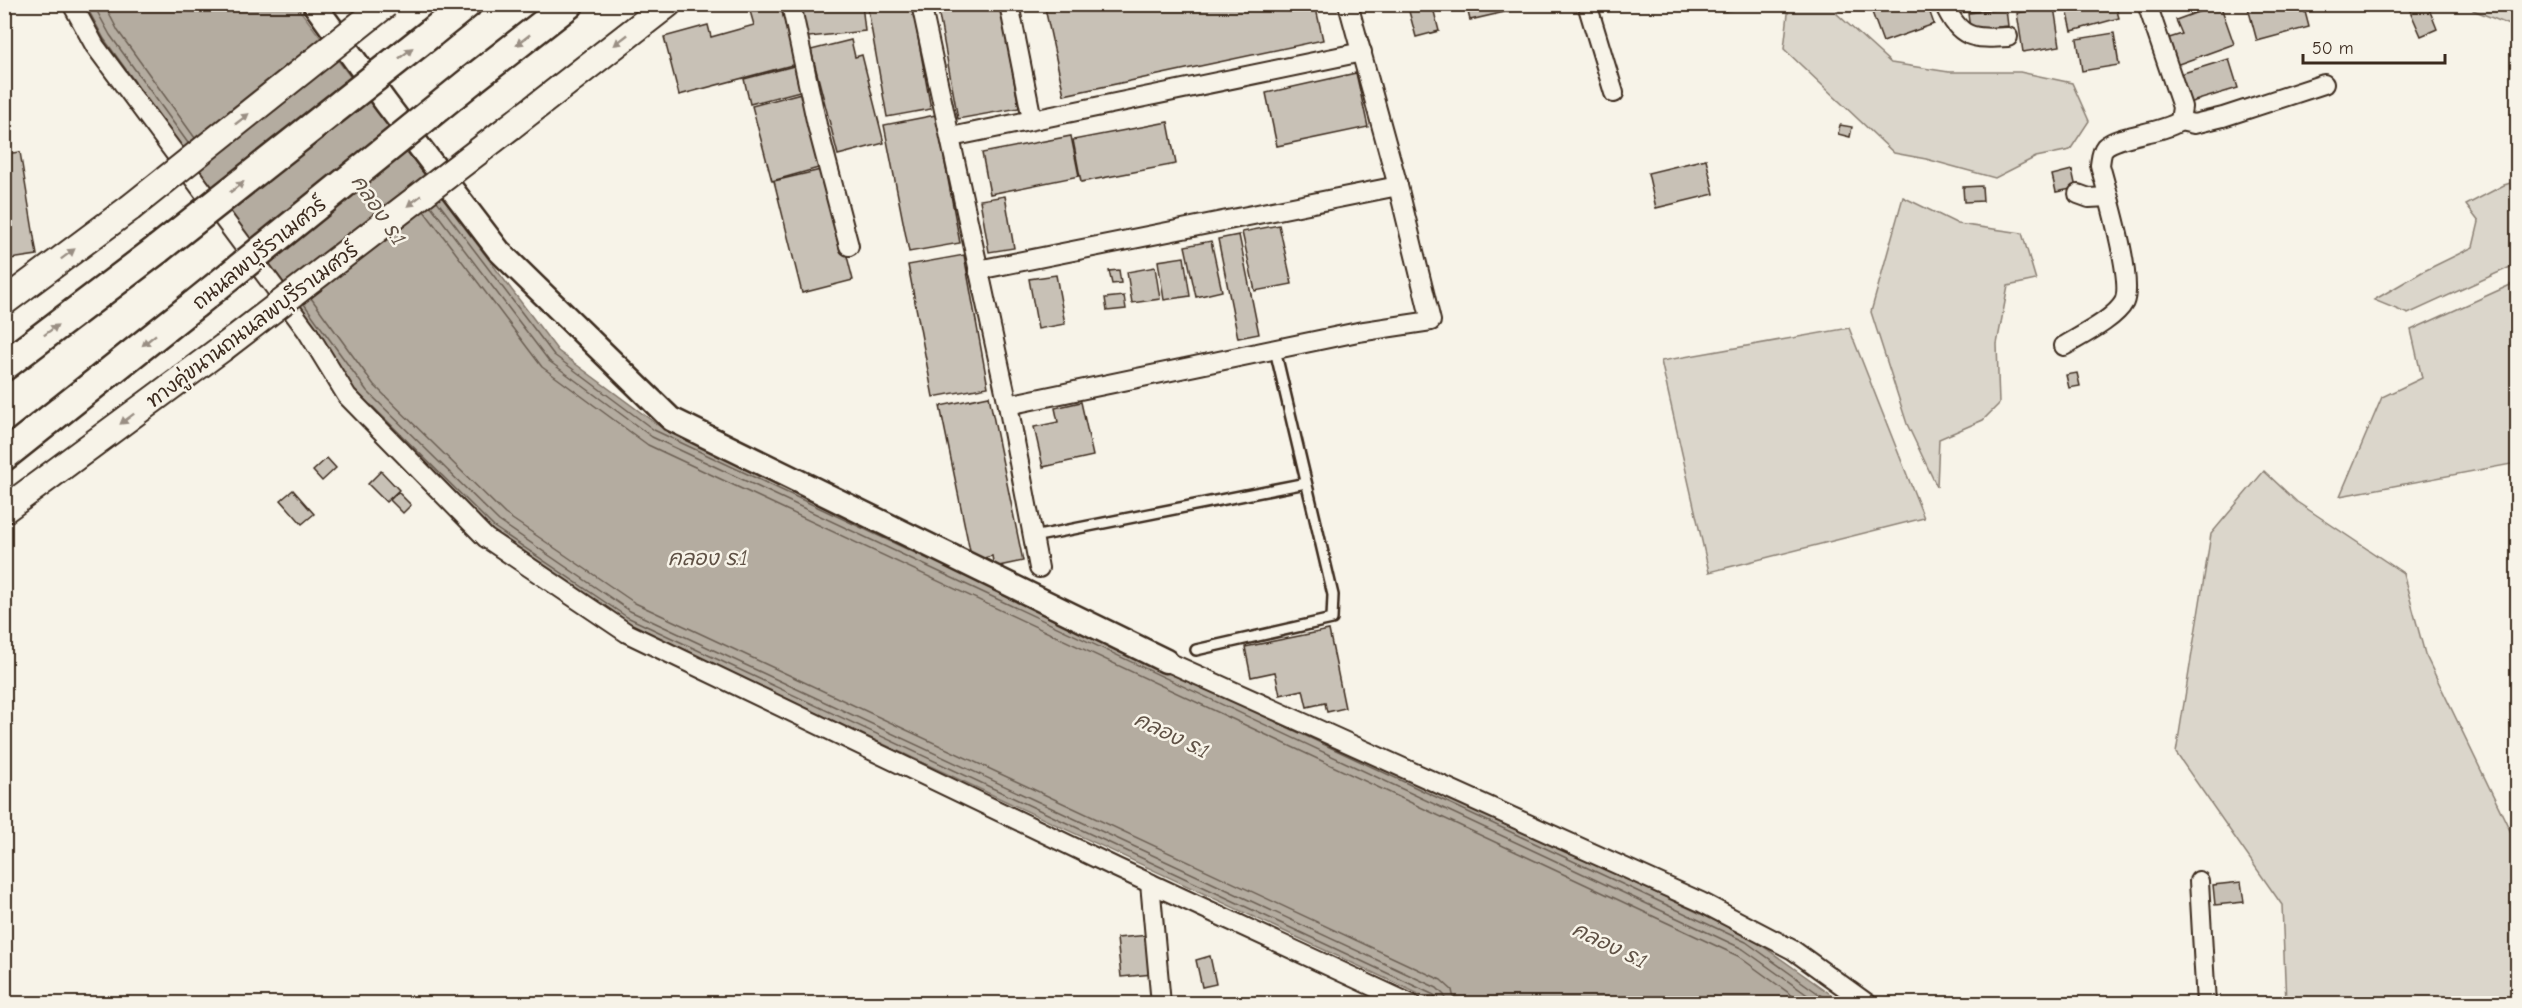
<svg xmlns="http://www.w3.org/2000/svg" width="2522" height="1008" font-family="'Comic Neue','Playpen Sans Thai',sans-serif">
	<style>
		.green { fill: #dbd6cb; stroke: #8b8074; stroke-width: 1.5 }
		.water { fill: #b4aca0; stroke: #84786c; stroke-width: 1.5 }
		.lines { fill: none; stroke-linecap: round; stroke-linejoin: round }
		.shore { stroke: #6b5e52; stroke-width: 1.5 }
		.building { fill: #c8c1b6; stroke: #3b2a1e; stroke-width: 1.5 }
		.service-casing { stroke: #3b2a1e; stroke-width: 14 }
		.minor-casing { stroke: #3b2a1e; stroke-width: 22 }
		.tertiary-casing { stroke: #3b2a1e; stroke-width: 27 }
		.secondary-casing { stroke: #3b2a1e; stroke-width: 30 }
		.primary-casing { stroke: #3b2a1e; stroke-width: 33 }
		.service { stroke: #f7f3e8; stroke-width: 9 }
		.minor { stroke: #f7f3e8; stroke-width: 18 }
		.tertiary { stroke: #f7f3e8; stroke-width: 22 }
		.secondary { stroke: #f7f3e8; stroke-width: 26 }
		.primary { stroke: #f7f3e8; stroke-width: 28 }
		.secondary-bridge-casing { stroke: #3b2a1e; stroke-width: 30; stroke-linecap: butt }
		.primary-bridge-casing { stroke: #3b2a1e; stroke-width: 33; stroke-linecap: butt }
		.secondary-bridge { stroke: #f7f3e8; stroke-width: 26 }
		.primary-bridge { stroke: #f7f3e8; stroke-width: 28 }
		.oneway { fill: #998e83 }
		.labels { text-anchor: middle; stroke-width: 5; stroke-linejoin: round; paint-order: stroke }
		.street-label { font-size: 20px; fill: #3b2a1e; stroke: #f7f3e8 }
		.water-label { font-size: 21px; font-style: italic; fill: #5f5145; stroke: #f7f3e8 }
	</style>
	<rect width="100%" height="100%" fill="#f7f3e8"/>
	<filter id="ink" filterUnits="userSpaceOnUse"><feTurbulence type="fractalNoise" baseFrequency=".0167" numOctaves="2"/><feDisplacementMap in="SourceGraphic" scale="12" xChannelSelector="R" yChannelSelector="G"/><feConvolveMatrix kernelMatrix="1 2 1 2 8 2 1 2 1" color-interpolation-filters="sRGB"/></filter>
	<g filter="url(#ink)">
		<!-- green -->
		<g class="green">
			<polygon points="2475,4 2517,5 2517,28 2473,10"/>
			<polygon points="1789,5 1838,5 1837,14 1891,63 1949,72 2020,72 2072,83 2089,121 2070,150 2036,157 1995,178 1926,159 1894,153 1784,49"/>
			<polygon points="2517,181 2517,264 2408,314 2374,300 2422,272 2473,247 2479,222 2466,205 2504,185"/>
			<polygon points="1903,197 1958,224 2022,233 2036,280 2008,286 1997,344 1999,404 1983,420 1939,439 1937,487 1907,424 1871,312"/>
			<polygon points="2517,282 2517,463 2340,496 2382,397 2422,378 2411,330"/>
			<polygon points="1849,328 1924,518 1709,572 1661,361"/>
			<polygon points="2264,471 2297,502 2403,573 2425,654 2517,845 2517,1003 2286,1003 2282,905 2176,753 2211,534"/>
		</g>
		<!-- water -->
		<polygon class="water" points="78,5 296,5 558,351 658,425 1750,937 1843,1003 1438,1003 624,623 490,532 357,400 99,43"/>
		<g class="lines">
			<!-- shore -->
			<g class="shore">
				<polyline points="85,4 104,39 135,82"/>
				<polyline points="93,4 110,35 188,143"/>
				<polyline points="104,4 118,31 195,138"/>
				<polyline points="437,201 554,355 654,430 930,560"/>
				<polyline points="431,206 549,361 652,437 1743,949 1820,1004"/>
				<polyline points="424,211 542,367 648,445 1738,956 1804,1004"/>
				<polyline points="311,298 374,385 505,514 635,603 1441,980 1452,990 1455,1004"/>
				<polyline points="304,304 367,391 499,521 630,611 1437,988 1444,995 1446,1004"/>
				<polyline points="371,405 494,527 627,617 1434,995 1438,1004"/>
				<polyline points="1276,722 1746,942 1833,1004"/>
			</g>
		</g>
		<!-- building -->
		<g class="building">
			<polygon points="748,4 780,4 796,64 679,95 664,37 708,25 711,37 754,25"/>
			<polygon points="796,4 862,4 865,31 800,38"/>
			<polygon points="867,4 912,4 931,109 887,117"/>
			<polygon points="937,4 1000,4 1019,108 958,119"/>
			<polygon points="1064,4 1315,4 1323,40 1064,95 1045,8"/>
			<polygon points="1407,4 1432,4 1439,31 1416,37"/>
			<polygon points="1466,4 1540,4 1470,20"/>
			<polygon points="1724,4 1763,4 1725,11"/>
			<polygon points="1869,4 1939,4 1940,6 1929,10 1934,24 1883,42"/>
			<polygon points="1956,4 2012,4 2012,7 1957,13"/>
			<polygon points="2115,4 2119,18 2072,31 2066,5"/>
			<polygon points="2220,4 2234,44 2176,65 2166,39 2182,34 2176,20"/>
			<polygon points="2247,4 2303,4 2309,27 2257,41"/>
			<polygon points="2407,4 2427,4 2437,29 2421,36"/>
			<polygon points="2054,7 2060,46 2023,52 2017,13"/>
			<polygon points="2006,9 2008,26 1970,30 1968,13"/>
			<polygon points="2114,33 2119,65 2082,71 2077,39"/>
			<polygon points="851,40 855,57 862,55 884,143 838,155 811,50"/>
			<polygon points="2229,59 2238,88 2188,103 2180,74"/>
			<polygon points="794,66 800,91 750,104 744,79"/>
			<polygon points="1356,73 1368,127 1277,146 1266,93"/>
			<polygon points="801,93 822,167 772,181 752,106"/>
			<polygon points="936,115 960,243 909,252 884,125"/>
			<polygon points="1168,122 1176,164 1081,182 1073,140"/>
			<polygon points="1840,125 1852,127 1850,137 1838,134"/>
			<polygon points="1071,136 1079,176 990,194 982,153"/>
			<polygon points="20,152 37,255 4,260 4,154"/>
			<polygon points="1706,159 1714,194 1656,208 1648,173"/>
			<polygon points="825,169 853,280 802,293 774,181"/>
			<polygon points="2072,170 2076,188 2056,192 2052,175"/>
			<polygon points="1982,186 1983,201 1964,202 1963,187"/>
			<polygon points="1005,196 1014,248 989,252 980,200"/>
			<polygon points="1279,225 1292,284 1255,291 1242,232"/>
			<polygon points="1239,235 1259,334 1238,338 1218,239"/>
			<polygon points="1211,241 1222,291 1196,297 1185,246"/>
			<polygon points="964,255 988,387 933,397 908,265"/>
			<polygon points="1184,257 1190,296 1164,300 1158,261"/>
			<polygon points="1155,267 1160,299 1132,303 1127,272"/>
			<polygon points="1119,270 1121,283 1112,284 1109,271"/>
			<polygon points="1056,275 1065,324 1038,329 1029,279"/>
			<polygon points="1124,296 1126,309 1107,311 1105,298"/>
			<polygon points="2077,373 2080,386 2069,388 2066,375"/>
			<polygon points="989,396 1023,561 994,567 992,556 972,561 940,406"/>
			<polygon points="1081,402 1093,456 1043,467 1034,427 1058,422 1055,408"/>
			<polygon points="327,458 336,468 322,481 313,471"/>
			<polygon points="381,471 399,490 386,502 368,484"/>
			<polygon points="293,490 314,514 302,524 281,500"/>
			<polygon points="398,492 411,505 403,513 390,500"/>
			<polygon points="1329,630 1345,708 1327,712 1325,703 1307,707 1303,690 1280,695 1275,672 1251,677 1245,647"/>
			<polygon points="2241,882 2244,902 2215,905 2213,885"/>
			<polygon points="1149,935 1153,974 1121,977 1117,938"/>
			<polygon points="1210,956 1216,984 1202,987 1196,960"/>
		</g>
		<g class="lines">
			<!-- service casing -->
			<g class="service-casing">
				<g id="service">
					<polyline points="1033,537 1306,483"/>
					<polyline points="1196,650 1332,619 1333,595 1275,350"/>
				</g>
			</g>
			<!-- minor casing -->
			<g class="minor-casing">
				<g id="minor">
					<polyline points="72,4 95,46 307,331 347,396 486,538 627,633 1117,868 1411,1004"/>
					<polyline points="791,4 817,125 849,246"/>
					<polyline points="921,4 1008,405 1039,568"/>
					<polyline points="1009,4 1032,119"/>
					<polyline points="1587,4 1614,93"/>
					<path d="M1944,4c16,35 28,35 64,33"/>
					<polyline points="2180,121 2194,124 2223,117 2324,84"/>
					<polyline points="951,137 1362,52"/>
					<polyline points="2078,194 2089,198 2108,197"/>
					<polyline points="978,270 1398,186"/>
					<path d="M2064,346c16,-10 51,-27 60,-44 10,-22 -17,-110 -24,-137 1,-6 1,-13 5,-18 14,-13 56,-13 75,-26l2,-14 -35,-103"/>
					<polyline points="1008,405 1358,332 1431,321 1398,186 1348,4"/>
					<polyline points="1166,661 1701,902 1793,950 1868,1004"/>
					<polyline points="2199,881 2206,1004"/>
					<polyline points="1150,883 1161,1004"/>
				</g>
			</g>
			<!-- tertiary casing -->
			<g class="tertiary-casing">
				<polyline id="tertiary" points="314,4 386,103 499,251 671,419 1166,661"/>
			</g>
			<!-- secondary casing -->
			<g class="secondary-casing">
				<g id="secondary">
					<polyline points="510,127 668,4"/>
					<polyline points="4,302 130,208"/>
					<polyline points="4,510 224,347"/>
				</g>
			</g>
			<!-- primary casing -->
			<g class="primary-casing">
				<g id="primary">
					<polyline points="431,33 467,4"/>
					<polyline points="473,79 569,4"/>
					<polyline points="4,366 158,249"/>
					<polyline points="4,456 195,304"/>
				</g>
			</g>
			<!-- service -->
			<use href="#service" class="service"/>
			<!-- minor -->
			<use href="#minor" class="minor"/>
			<!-- tertiary -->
			<use href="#tertiary" class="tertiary"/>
			<!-- secondary -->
			<use href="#secondary" class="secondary"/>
			<!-- primary -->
			<use href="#primary" class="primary"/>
			<!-- secondary-bridge casing -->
			<g class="secondary-bridge-casing">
				<g id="secondary-bridge">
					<polyline points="130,208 386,4"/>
					<polyline points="224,347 510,127"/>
				</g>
			</g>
			<!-- primary-bridge casing -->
			<g class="primary-bridge-casing">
				<g id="primary-bridge">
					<polyline points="158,249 431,33"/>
					<polyline points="195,304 473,79"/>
				</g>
			</g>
			<!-- secondary-bridge -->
			<use href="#secondary-bridge" class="secondary-bridge"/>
			<!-- primary-bridge -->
			<use href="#primary-bridge" class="primary-bridge"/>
		</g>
		<!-- one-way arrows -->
		<defs><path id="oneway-solid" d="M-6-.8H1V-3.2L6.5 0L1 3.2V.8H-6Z" transform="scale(1.5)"/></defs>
		<g class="oneway">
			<use href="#oneway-solid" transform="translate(523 40) rotate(142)"/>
			<use href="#oneway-solid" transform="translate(621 40) rotate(142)"/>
			<use href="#oneway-solid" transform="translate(406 53) rotate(-38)"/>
			<use href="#oneway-solid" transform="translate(242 119) rotate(-38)"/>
			<use href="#oneway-solid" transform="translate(237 187) rotate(-38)"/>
			<use href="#oneway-solid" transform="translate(414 201) rotate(142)"/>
			<use href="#oneway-solid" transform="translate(68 254) rotate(-37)"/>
			<use href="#oneway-solid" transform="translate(51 330) rotate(-37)"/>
			<use href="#oneway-solid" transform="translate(149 340) rotate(141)"/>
			<use href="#oneway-solid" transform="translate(127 419) rotate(143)"/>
		</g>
	</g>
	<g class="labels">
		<!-- street labels -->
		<g class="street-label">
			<text transform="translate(259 253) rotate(-39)" y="7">ถนนลพบุรีราเมศวร์</text>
			<text transform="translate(252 325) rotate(-37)" y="7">ทางคู่ขนานถนนลพบุรีราเมศวร์</text>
		</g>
		<!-- water labels -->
		<g class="water-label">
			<text transform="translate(379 210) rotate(56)" y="7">คลอง ร.1</text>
			<text x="708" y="565">คลอง ร.1</text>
			<text transform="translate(1172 735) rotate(26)" y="7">คลอง ร.1</text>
			<text transform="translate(1610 945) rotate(26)" y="7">คลอง ร.1</text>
		</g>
	</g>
	<!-- margin -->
	<rect width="2522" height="1008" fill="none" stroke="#f7f3e8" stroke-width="24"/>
	<rect x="12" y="12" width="2498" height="984" fill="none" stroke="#3b2a1e" stroke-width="2" filter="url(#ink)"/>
	<!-- scale -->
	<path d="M2303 54v9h142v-9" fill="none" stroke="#3b2a1e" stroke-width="3"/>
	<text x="2312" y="54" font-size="18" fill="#3b2a1e" stroke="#f7f3e8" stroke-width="4.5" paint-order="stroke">50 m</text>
</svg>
